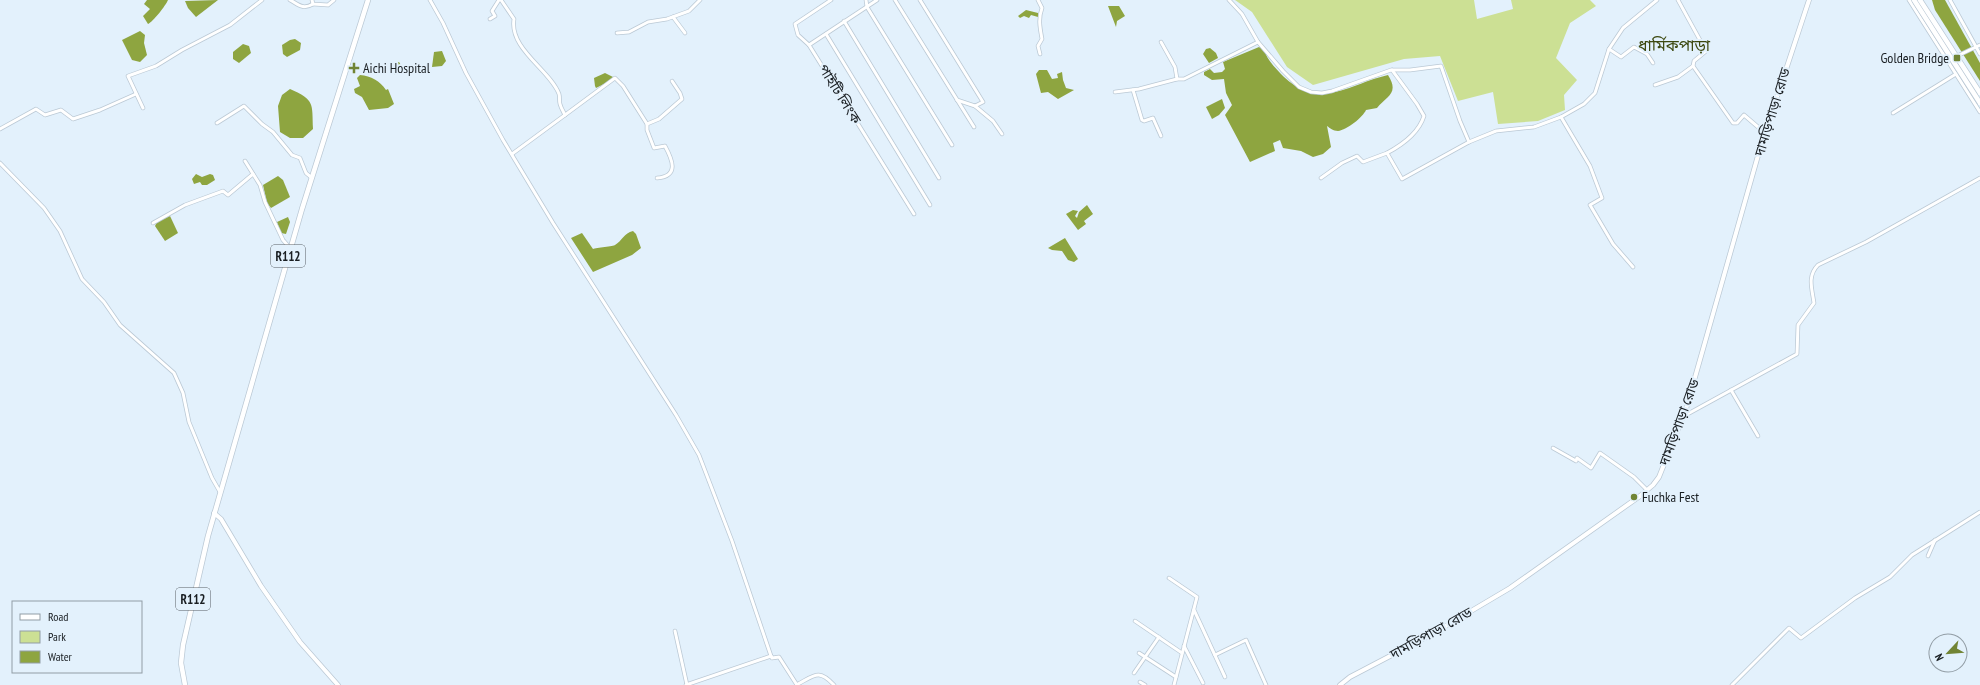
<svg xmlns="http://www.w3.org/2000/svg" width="1980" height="685" font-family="'PT Sans Narrow','Noto Sans Bengali',sans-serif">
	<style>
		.green { fill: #cce094 }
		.water { fill: #8ea540 }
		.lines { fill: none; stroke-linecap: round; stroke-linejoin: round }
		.street-casing { stroke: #bbc9d5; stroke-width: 4.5 }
		.secondary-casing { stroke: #bbc9d5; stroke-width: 5.5 }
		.primary-casing { stroke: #bbc9d5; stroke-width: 6 }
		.street { stroke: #fff; stroke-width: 3 }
		.secondary { stroke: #fff; stroke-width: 4 }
		.primary { stroke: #fff; stroke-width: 4.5 }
		.primary-bridge-casing { stroke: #bbc9d5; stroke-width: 6; stroke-linecap: butt }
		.primary-bridge { stroke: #fff; stroke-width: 4.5 }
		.poi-dot { fill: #718434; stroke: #e3f1fc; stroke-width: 1.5 }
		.labels { text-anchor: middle; stroke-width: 4; stroke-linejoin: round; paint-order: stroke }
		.shield { fill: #e3f1fc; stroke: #565d63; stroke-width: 1 }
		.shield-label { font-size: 13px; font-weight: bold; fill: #191e22 }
		.poi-label { font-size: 14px; fill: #191e22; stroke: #e3f1fc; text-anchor: start }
		.street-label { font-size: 14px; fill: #191e22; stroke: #e3f1fc }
		.quarter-label { font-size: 16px; fill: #3c480f; stroke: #e3f1fc }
	</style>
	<rect width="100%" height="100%" fill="#e3f1fc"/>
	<!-- green -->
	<polygon class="green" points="1235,0 1474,0 1477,19 1513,9 1511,0 1590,0 1596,6 1570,23 1556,58 1577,80 1564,95 1565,110 1538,121 1498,124 1493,92 1458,101 1440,56 1404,59 1313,85 1287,67 1252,12"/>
	<!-- water -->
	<g class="water">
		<path d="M147,0h21c-2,5 -15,22 -20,24l-5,-8 7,-7 -6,-5z"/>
		<polygon points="218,0 196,17 188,8 185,1"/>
		<polygon points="1932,0 1945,0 1980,63 1980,81 1935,10"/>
		<polygon points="1108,6 1119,6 1125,16 1117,21 1116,27"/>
		<polygon points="1026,10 1038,13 1038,17 1031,15 1029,18 1024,16 1020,18 1018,16"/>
		<polygon points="140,31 145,35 144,43 147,55 140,62 132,60 122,40"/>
		<polygon points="295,39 301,43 300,50 287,57 283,54 282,45 290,40"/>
		<polygon points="243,44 249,46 251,53 239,63 233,59 233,52"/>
		<path d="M1259,47l5,3c4,11 12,19 20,27 36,34 65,7 104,-2 12,19 -2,21 -11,33l-11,2c-3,7 -19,20 -28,21 -5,0 -8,-3 -11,-5l4,21 -8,7 -10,3 -12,-6 -18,-3 -3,-8 -7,3 2,8 -25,11 -25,-47 7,-10 -6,-12 -2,-14 -12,1 -8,-5v-3l6,-3 4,4 8,-1 3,-3 -2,-7z"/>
		<polygon points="1210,48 1216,53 1218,58 1209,63 1203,54 1206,49"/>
		<polygon points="442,51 446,61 442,66 432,67 434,52"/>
		<polygon points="394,62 399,62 404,70 395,75 389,64"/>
		<polygon points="1039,70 1047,70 1052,79 1058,78 1057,74 1062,72 1063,80 1066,88 1074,90 1058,99 1048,92 1041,93 1036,74"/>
		<polygon points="605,73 613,77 612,80 596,88 595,86 594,78"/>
		<path d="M360,75c11,1 20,6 26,15l2,-1 6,15 -6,4 -19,2 -7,-13 -7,-4 -1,-4 6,-3 -3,-8z"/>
		<path d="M290,89c25,11 22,14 23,40l-10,9h-13l-10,-6 -2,-26 4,-11z"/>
		<polygon points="1222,99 1225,108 1219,115 1212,119 1206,107"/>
		<polygon points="196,174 202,177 210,174 213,175 215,180 207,185 202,185 200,182 194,184 192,179"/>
		<polygon points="278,176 283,180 290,197 271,208 267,203 263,185"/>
		<polygon points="1087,205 1093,214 1084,221 1086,224 1078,230 1066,214 1073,210 1078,211 1075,216 1077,218 1079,212"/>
		<polygon points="170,216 178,233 165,241 155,226 157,222"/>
		<polygon points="288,217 290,222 286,234 281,233 277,222"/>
		<path d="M633,231l3,3 5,14 -9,7 -39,17 -22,-34 11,-5 11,16c3,-1 21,-3 22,-4 7,-4 9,-12 18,-14z"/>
		<polygon points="1065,238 1078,259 1074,262 1068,260 1062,251 1052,250 1048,248"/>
	</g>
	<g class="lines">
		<!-- street casing -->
		<g class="street-casing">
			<g id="street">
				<path d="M290,0c9,5 13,10 23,4"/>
				<polyline points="312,0 313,4 328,5 334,0"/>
				<polyline points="430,0 443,23 466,73 503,140 553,223 676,415 699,455 732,541 771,656 772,658 779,657 797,685"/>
				<path d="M501,0l13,19c-5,30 36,51 45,75 1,3 0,7 1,10 1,4 3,7 5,11l-53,39"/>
				<polyline points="866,0 867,7 952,145"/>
				<polyline points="877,0 809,45 914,214"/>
				<polyline points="895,0 974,127"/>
				<polyline points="920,0 983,102 975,106 957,100"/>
				<path d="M1038,0l4,8c-4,11 -2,20 0,31l-4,7 2,8"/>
				<polyline points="1229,0 1242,14 1258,42 1283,71 1299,87 1311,92 1322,93 1332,91 1391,70 1410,70 1441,66 1460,121 1469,142 1402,179 1387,153 1363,162 1357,156 1342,163 1321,178"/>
				<polyline points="1678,0 1706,51 1694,61 1693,66 1733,123 1737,123 1744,115 1765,133"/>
				<polyline points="1909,0 1980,112"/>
				<polyline points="1950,0 1980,54"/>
				<polyline points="673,17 685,33"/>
				<polyline points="490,19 495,16 492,11 499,0"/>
				<polyline points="844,21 939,178"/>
				<polyline points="617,33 629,32 648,22 667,19 689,11 700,0"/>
				<polyline points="826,34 930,205"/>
				<polyline points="1161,42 1175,67 1177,79"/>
				<polyline points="809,45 798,35 795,24 831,0"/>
				<polyline points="1609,49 1621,57 1634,47 1647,54 1653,63"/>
				<polyline points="1955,57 1980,45"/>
				<polyline points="1655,85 1678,77 1693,66"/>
				<polyline points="1133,90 1142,120 1144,121 1153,118 1161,136"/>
				<polyline points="1115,92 1139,89 1177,79 1184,79 1258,42"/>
				<polyline points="975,106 993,121 1002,134"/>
				<polyline points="143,108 128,76 156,66 182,50 230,25 262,0"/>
				<polyline points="1893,113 1956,74"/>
				<path d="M565,115l50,-37 8,8 24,38v6l7,18 11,-2c7,13 15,30 -8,32"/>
				<polyline points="217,123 244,106 262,124 273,132 292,155 300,158 306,173 312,178"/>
				<polyline points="647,124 659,119 682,99 680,93 672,81"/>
				<polyline points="0,129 36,109 45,115 61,110 73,119 100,110 136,94"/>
				<polyline points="1469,142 1496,131 1534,127 1561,117"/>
				<path d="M1387,153c15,-8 32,-21 37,-37l-7,-12 -25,-34"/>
				<polyline points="245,161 260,185 265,202 283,240 290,248"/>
				<polyline points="0,163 44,208 60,231 82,279 104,302 120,325 174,373 183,393 189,422 212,478 220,492"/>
				<polyline points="153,223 185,205 223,191 228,195 253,174"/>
				<polyline points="1633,267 1613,244 1590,205 1602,198 1590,166 1561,117 1584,104 1595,93 1609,49 1623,28 1657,0"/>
				<polyline points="1731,390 1758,436"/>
				<path d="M1684,416l113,-62 1,-29 16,-22c-2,-14 -7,-27 4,-38l48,-23 114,-64"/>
				<polyline points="1553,448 1576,461 1577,458 1591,468 1600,453 1634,477 1647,490"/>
				<polyline points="1928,556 1935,540"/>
				<polyline points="1169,578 1197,597 1174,685"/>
				<polyline points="1194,610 1225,677"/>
				<polyline points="1135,621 1182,653"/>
				<polyline points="675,631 687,685"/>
				<polyline points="1184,646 1203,683"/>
				<polyline points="1139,653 1176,677"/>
				<polyline points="1215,655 1246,640 1266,685"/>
				<polyline points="1134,673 1159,637"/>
				<polyline points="1140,682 1145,685"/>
				<path d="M798,684c17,-9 21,-15 36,1"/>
				<polyline points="686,685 771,656"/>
				<polyline points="1732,685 1789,628 1801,638 1855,598 1890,577 1912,555 1980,512"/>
			</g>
		</g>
		<!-- secondary casing -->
		<g class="secondary-casing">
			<g id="secondary">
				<polyline points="214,513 221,519 261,586 300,642 338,685"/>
				<polyline points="1340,685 1350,677 1434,633 1510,588 1640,496 1653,485 1659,477 1686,409 1761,145 1809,0"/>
			</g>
		</g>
		<!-- primary casing -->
		<g class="primary-casing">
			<polyline id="primary" points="185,685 181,663 183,645 208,536 302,209 368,0"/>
		</g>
		<!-- street -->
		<use href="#street" class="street"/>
		<!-- secondary -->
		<use href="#secondary" class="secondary"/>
		<!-- primary -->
		<use href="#primary" class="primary"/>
		<!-- primary-bridge casing -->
		<g class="primary-bridge-casing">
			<g id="primary-bridge">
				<polyline points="1914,0 1980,103"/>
				<polyline points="1920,0 1980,93"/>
			</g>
		</g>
		<!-- primary-bridge -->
		<use href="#primary-bridge" class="primary-bridge"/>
	</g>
	<!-- markers -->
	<g class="poi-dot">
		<rect x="1953" y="54" width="8" height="8" rx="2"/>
		<path d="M352 62h4v4h4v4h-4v4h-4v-4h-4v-4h4z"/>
		<circle cx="1634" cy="497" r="4"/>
	</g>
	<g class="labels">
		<!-- shield labels -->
		<g class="shield">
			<rect x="271" y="245" width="34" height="22" rx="3"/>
			<rect x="176" y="588" width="34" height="22" rx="3"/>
		</g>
		<g class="shield-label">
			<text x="288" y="261">R112</text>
			<text x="193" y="604">R112</text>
		</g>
		<!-- poi labels -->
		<g class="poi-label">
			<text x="1949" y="63" text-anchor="end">Golden Bridge</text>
			<text x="363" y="73">Aichi Hospital</text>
			<text x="1642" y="502">Fuchka Fest</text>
		</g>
		<!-- street labels -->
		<g class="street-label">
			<text transform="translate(840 94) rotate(58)" y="5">পাইটি লিংক</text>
			<text transform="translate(1772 112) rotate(-73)" y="5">দামড়িপাড়া রোড</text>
			<text transform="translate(1679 422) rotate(-70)" y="5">দামড়িপাড়া রোড</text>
			<text transform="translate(1431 633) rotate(-29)" y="5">দামড়িপাড়া রোড</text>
		</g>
		<!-- quarter labels -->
		<g class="quarter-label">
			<text x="1674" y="51">ধার্মিকপাড়া</text>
		</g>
	</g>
	<!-- legend -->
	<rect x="12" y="601" width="130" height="72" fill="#e3f1fc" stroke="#929da5"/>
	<rect x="20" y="614" width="20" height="6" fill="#ffffff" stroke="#929da5"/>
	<text x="48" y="621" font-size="12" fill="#191e22">Road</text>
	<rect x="20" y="631" width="20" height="12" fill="#cce094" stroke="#929da5"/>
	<text x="48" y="641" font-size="12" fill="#191e22">Park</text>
	<rect x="20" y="651" width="20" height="12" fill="#8ea540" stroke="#929da5"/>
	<text x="48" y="661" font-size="12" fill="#191e22">Water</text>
	<!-- north arrow -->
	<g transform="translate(1948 653) rotate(244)"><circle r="19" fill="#e3f1fc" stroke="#929da5"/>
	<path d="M0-3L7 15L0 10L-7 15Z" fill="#718434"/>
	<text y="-6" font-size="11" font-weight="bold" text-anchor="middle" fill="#191e22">N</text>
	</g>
</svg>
